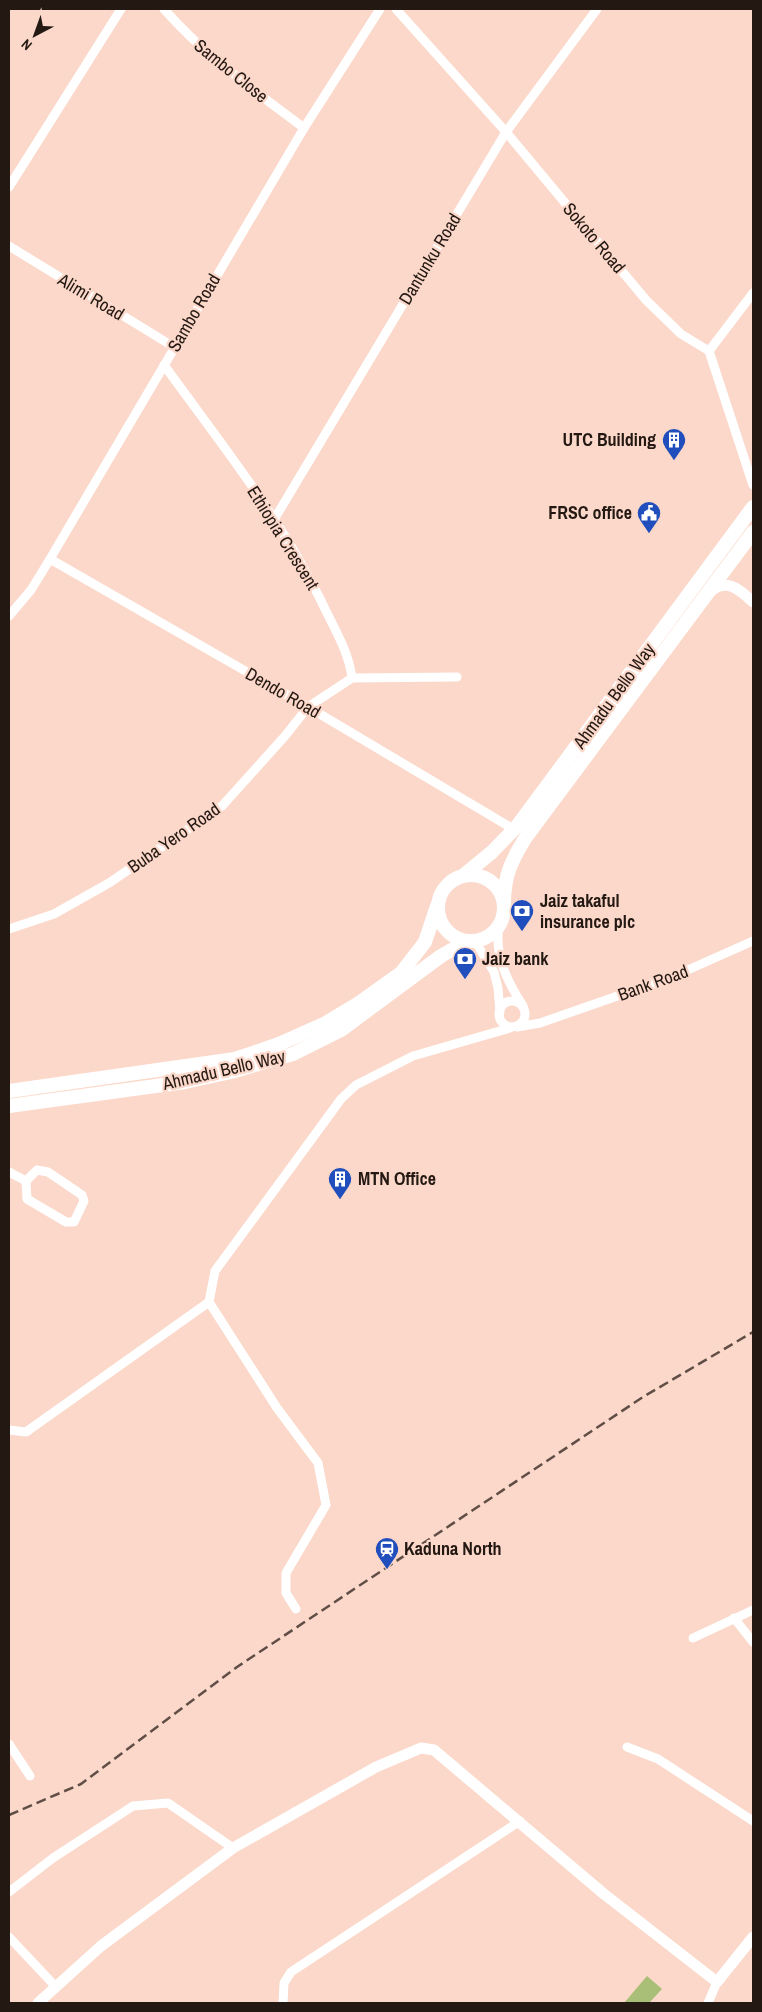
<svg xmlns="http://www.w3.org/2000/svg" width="762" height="2012" font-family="'Archivo Narrow',sans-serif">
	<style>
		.green { fill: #a9be76 }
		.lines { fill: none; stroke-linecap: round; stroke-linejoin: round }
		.minor { stroke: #fff; stroke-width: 9 }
		.tertiary { stroke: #fff; stroke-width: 11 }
		.primary { stroke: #fff; stroke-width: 14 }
		.rail { stroke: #604e46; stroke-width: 2.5; stroke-dasharray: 10 5; stroke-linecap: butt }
		.labels { text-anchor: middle; stroke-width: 4.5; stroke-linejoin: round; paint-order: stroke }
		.street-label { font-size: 18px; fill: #241813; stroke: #fbd8c9 }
		.poi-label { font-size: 18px; font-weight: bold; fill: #241813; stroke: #fbd8c9; text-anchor: start }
	</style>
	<rect width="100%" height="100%" fill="#fbd8c9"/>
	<!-- green -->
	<polygon class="green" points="647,1976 662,1989 649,2003 624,2003"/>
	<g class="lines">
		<!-- minor -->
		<g class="minor">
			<path d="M164,9c40,46 91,82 140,119"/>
			<polyline points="396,9 506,132 646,300 681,334 709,351 753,485"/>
			<polyline points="9,187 121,9"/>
			<polyline points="9,246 174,347"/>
			<polyline points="709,351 753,293"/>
			<polyline points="275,518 506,132 597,9"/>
			<polyline points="50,559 308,707 515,830"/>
			<polyline points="9,616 31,590 50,559 304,128 380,9"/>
			<polyline points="352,678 457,677"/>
			<path d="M499,925c-5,30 8,56 24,81"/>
			<path d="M9,929l45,-15 55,-31 113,-77 63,-70 23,-29 44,-29c-3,-24 -15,-45 -26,-67 -42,-89 -104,-166 -162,-246"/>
			<polyline points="475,941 494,972 498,988 500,1012"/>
			<circle cx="512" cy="1014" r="13"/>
			<polyline points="517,1027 540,1023 672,977 753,941"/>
			<polygon points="37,1170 48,1172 82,1195 84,1201 74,1222 66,1222 27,1199 26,1181"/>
			<polyline points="9,1172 26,1181"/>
			<polyline points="9,1430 26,1432 209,1302"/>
			<polyline points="296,1609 286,1593 286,1573 326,1505 318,1463 277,1408 209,1302 215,1271 341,1099 356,1085 413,1056 510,1028"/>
			<polyline points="734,1618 753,1642"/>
			<polyline points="693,1638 753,1610"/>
			<polyline points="9,1744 30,1776"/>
			<polyline points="627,1747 658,1759 753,1821"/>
			<polyline points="9,1892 53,1858 133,1806 168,1803 233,1848"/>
			<polyline points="9,1937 56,1987"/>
			<polyline points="283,2003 284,1983 291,1972 520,1821"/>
			<polyline points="708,2003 717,1982"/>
		</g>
		<!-- tertiary -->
		<g class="tertiary">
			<path d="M710,592c17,-15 30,-2 43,10"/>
			<polyline points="38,2003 101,1946 233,1848 376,1767 421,1748 434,1750 604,1894 717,1982 753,1937"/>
		</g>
		<!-- primary -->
		<g class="primary">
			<circle cx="471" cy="908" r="33"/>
			<polyline points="464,875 492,852 518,825 753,507"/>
			<path d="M504,904c0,-28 7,-43 22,-67l227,-305"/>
			<polyline points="9,1091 235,1059 279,1044 324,1024 359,1003 401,973 425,942 437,906"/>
			<polyline points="9,1106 185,1082 231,1072 293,1054 341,1030 441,956 467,941"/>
		</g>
		<!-- rail -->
		<polyline class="rail" points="9,1815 81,1784 237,1667 643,1397 753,1332"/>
	</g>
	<!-- icons -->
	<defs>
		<g id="building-pin" transform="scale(1.25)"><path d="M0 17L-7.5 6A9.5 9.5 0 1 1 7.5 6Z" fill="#204ebc" stroke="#fbd8c9"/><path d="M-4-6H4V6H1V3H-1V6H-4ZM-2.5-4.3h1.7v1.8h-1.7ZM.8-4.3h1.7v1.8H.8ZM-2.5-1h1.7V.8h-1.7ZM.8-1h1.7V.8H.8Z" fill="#fff"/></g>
		<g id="civic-pin" transform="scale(1.25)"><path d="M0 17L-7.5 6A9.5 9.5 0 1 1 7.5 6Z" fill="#204ebc" stroke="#fbd8c9"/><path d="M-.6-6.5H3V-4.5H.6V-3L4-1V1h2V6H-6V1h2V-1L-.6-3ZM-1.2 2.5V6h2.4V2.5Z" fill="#fff"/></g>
		<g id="bank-pin" transform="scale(1.25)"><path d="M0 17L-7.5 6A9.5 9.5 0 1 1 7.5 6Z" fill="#204ebc" stroke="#fbd8c9"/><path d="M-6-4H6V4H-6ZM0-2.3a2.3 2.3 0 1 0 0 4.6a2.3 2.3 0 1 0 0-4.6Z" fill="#fff"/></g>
		<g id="station-pin" transform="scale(1.25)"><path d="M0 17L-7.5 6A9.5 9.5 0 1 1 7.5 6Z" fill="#204ebc" stroke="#fbd8c9"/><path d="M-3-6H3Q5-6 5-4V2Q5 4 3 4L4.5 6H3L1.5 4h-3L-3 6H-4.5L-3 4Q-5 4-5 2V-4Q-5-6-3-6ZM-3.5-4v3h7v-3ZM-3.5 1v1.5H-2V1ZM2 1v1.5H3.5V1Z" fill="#fff"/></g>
	</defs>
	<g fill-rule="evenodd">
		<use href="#building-pin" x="674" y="440"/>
		<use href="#civic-pin" x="649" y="513"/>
		<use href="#bank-pin" x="522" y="911"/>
		<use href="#bank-pin" x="465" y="959"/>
		<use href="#building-pin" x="340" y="1179"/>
		<use href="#station-pin" x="387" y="1549"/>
	</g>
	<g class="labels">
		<!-- street labels -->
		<g class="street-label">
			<text transform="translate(231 71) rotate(39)" y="6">Sambo Close</text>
			<text transform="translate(594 238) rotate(50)" y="6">Sokoto Road</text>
			<text transform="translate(430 259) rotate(-59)" y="6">Dantunku Road</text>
			<text transform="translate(91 297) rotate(31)" y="6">Alimi Road</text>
			<text transform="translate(194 313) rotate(-60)" y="6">Sambo Road</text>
			<text transform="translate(283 538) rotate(58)" y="6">Ethiopia Crescent</text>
			<text transform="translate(283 693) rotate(30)" y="6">Dendo Road</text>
			<text transform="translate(614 696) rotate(-54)" y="6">Ahmadu Bello Way</text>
			<text transform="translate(174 838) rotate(-35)" y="6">Buba Yero Road</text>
			<text transform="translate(653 983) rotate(-20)" y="6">Bank Road</text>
			<text transform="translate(224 1070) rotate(-13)" y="6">Ahmadu Bello Way</text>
		</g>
		<!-- poi labels -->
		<g class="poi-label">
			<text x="656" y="446" text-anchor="end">UTC Building</text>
			<text x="632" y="519" text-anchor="end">FRSC office</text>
			<text x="540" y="907">Jaiz takaful<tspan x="540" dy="21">insurance plc</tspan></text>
			<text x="482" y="965">Jaiz bank</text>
			<text x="358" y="1185">MTN Office</text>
			<text x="404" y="1555">Kaduna North</text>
		</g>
	</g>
	<!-- border -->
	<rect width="762" height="2012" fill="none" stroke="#241813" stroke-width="20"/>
	<!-- north arrow -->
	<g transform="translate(35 35) rotate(221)" stroke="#fbd8c9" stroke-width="4" paint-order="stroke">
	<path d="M0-4L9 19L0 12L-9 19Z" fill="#241813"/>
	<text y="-8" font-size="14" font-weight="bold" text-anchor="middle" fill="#241813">N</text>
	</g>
</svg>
